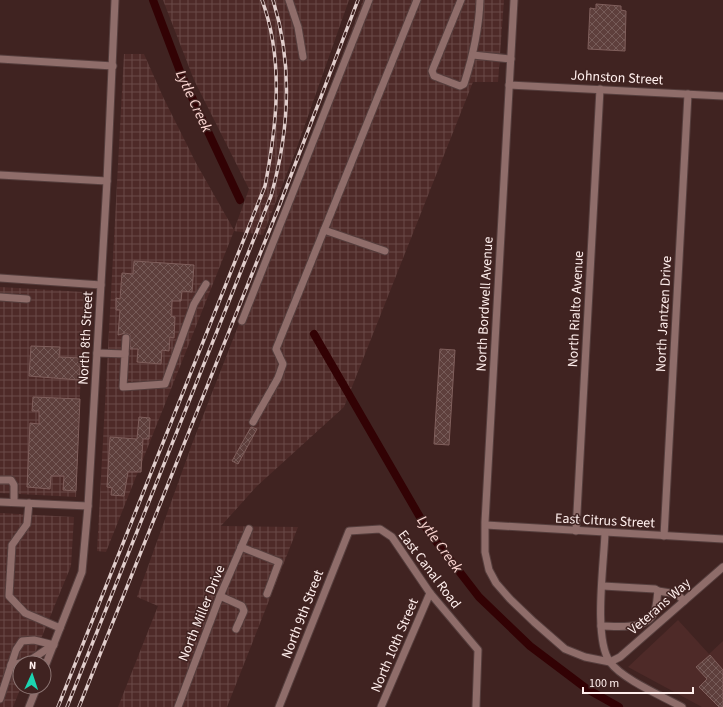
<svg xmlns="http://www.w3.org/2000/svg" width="723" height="707" font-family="'Source Sans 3',sans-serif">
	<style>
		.built { fill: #4e2a28 }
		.industrial { fill: url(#industrial-grid) }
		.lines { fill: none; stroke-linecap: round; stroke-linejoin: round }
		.canal { stroke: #320204; stroke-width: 8 }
		.building { fill: url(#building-cross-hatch); stroke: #805f5c }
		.minor-casing { stroke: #553e3d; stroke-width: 9 }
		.minor { stroke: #8f6d6a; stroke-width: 7 }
		.rail-casing { stroke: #e0cdcb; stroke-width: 3.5 }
		.rail { stroke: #402321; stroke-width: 2; stroke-dasharray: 6; stroke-linecap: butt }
		.labels { text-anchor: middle; stroke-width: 3; stroke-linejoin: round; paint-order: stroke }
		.street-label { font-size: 14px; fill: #ffefed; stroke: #402321 }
		.water-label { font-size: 15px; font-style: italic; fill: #fdd7d3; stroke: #402321 }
	</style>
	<defs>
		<pattern id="industrial-grid" width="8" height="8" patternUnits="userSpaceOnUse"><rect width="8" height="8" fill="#4e2a28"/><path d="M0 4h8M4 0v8" fill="none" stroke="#694948"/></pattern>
		<pattern id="building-cross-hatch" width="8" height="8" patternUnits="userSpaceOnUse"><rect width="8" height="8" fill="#5e3f3c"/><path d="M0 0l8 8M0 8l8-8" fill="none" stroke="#765b58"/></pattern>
	</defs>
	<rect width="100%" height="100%" fill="#402321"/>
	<!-- built -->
	<polygon class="built" points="678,620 709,654 723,641 723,707 702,707 628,667"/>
	<!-- industrial -->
	<g class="industrial">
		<polygon points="163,0 349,0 296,150 263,235 234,231 106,552 97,551 124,54 144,54 164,99 196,163 234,230 249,189 194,80"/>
		<polygon points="363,0 504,0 498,82 473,82 344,407 257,486 221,526 298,527 227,707 118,707 158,606 137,597 192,444 303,160"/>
		<polygon points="0,287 84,292 76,497 0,493"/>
		<polygon points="0,513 74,517 71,566 31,663 20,663 21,687 13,707 0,707"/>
	</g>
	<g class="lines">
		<!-- canal -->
		<g class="canal">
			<polyline points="153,0 181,74 240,200"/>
			<polyline points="314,334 428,531 479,597 530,646 587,689 619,707"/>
		</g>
	</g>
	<!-- building -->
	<g class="building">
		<polygon points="596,4 621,6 621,10 626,11 625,51 588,49 590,8 596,9"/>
		<polygon points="134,261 194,265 192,292 182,291 181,301 172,301 171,316 175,317 174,338 170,337 169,351 162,350 161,364 137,362 138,349 130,349 130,335 126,333 118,335 120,310 116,310 116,298 120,299 122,273 133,274"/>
		<polygon points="31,346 60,347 59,357 81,358 79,380 29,376"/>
		<polygon points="440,349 455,350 449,445 434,444"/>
		<polygon points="33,397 80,399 76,491 63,490 64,476 51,476 50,489 27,487 30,423 39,424 39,411 32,411"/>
		<polygon points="139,417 150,418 149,439 143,439 141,472 128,472 124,496 111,495 112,488 107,487 110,437 137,439"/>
		<polygon points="251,427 257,429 238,464 232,461"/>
		<polygon points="710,655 723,670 723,707 719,707 699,687 707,679 696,667"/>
	</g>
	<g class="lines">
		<!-- minor casing -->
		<g class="minor-casing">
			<g id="minor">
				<polyline points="289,0 298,27 303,57"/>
				<path d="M461,0l-29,71 2,5 26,10 4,-2c9,-28 15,-54 16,-84"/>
				<polyline points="514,0 485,522 485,552 489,570 496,583 510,599 534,622 565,649 585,657 610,662 620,657 723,567"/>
				<polyline points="473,55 511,59"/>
				<polyline points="0,59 113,66"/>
				<polyline points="509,85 723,96"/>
				<polyline points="0,175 107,181"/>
				<polyline points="324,230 385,251"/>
				<polyline points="0,278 101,285"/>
				<polyline points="0,297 27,299"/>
				<polyline points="242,321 369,0"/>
				<polyline points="97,353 125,354 123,387 165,384 194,304 206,284"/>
				<polyline points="125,354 126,338"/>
				<polyline points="253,422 278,378 283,364 276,349 417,0"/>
				<polyline points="0,480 11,480 14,485 14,502"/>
				<polyline points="0,502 88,506"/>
				<polyline points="29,503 27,524 12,545 9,596 25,613 60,628"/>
				<polyline points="486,525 723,539"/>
				<polyline points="576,531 600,89"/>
				<path d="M605,533c-1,30 -12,106 5,129 12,17 52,34 72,45"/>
				<polyline points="664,536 688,94"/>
				<polyline points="241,547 279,562 267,594"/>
				<polyline points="603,586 655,589 658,591"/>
				<polyline points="220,596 242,606 244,611 236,629"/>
				<path d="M601,626c16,0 48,5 54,-16 2,-6 2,-13 3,-19l19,3 7,7"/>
				<polyline points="11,665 29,661 53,645"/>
				<polyline points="44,669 82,572 88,506 107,181 115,0"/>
				<polyline points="0,699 16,650 22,641 34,640 54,645"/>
				<polyline points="29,707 37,687"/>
				<polyline points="178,707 220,596 249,529"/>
				<polyline points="279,707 349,531 380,529 392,537 430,593 478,650 476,707"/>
				<polyline points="381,707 430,593"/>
			</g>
		</g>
		<!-- minor -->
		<use href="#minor" class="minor"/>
		<!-- rail casing -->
		<g class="rail-casing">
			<g id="rail">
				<path d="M58,707l207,-521c12,-61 19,-126 -3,-186"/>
				<path d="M67,707l204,-511c18,-64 22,-132 2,-196"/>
				<polyline points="79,707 280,204 358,0"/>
			</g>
		</g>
		<!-- rail -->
		<use href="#rail" class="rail"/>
	</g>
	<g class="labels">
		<!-- street labels -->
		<g class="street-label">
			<text transform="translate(617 77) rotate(3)" y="5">Johnston Street</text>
			<text transform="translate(484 304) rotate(-87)" y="5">North Bordwell Avenue</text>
			<text transform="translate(575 309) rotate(-87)" y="5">North Rialto Avenue</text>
			<text transform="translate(663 314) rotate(-87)" y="5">North Jantzen Drive</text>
			<text transform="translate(85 338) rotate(-87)" y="5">North 8th Street</text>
			<text transform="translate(605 520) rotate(3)" y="5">East Citrus Street</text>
			<text transform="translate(430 569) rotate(53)" y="5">East Canal Road</text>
			<text transform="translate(659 606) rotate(-41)" y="5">Veterans Way</text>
			<text transform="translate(201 613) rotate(-68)" y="5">North Miller Drive</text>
			<text transform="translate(302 614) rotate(-69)" y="5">North 9th Street</text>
			<text transform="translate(394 645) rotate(-67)" y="5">North 10th Street</text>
		</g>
		<!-- water labels -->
		<g class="water-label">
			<text transform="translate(194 101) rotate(65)" y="5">Lytle Creek</text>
			<text transform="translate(440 544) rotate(54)" y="5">Lytle Creek</text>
		</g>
	</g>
	<!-- north arrow -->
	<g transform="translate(32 675) rotate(3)"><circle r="19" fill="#402321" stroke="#8c7573"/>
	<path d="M0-3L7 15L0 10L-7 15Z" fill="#1cd5b1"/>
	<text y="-6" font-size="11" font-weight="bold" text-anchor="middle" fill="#ffefed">N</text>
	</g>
	<!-- scale -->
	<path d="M583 687v6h110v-6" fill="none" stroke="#ffefed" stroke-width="2"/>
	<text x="589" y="687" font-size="12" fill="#ffefed" stroke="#402321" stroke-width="3" paint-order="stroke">100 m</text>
</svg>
